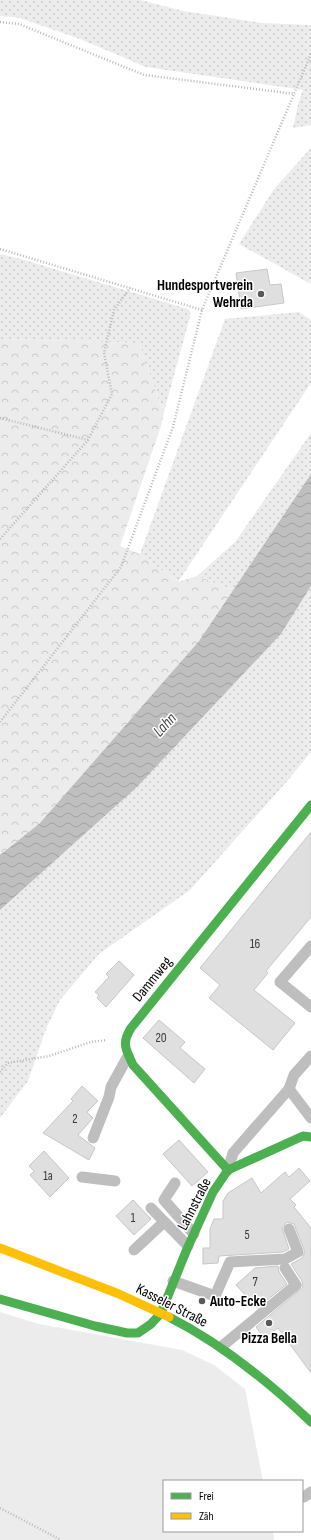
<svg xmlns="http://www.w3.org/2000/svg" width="311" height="1540" font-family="'Sofia Sans Condensed',sans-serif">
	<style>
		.grass { fill: url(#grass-dots) }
		.forest { fill: url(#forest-crowns) }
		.park { fill: #ececec }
		.water { fill: url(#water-waves) }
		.building { fill: #dfdfdf; stroke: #c7c7c7 }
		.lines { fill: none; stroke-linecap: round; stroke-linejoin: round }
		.path { stroke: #b9b9b9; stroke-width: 2.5; stroke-dasharray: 1 2; stroke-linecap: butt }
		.lane { stroke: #bebebe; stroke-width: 11 }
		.fast { stroke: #4caf50; stroke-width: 9 }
		.slow { stroke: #ffc107; stroke-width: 9 }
		.poi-dot { fill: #595959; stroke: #fff; stroke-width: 1.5 }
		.labels { text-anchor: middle; stroke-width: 3; stroke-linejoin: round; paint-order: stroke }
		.number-label { font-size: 13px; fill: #383838 }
		.poi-label { font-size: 15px; font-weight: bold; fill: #000; stroke: #fff; text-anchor: end }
		.street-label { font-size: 15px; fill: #000; stroke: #fff }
		.water-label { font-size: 16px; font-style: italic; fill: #444; stroke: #fff }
	</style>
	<defs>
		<pattern id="grass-dots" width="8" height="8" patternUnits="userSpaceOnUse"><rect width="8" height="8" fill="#ececec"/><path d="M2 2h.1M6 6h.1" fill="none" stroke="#c9c9c9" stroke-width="1.8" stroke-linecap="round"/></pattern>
		<pattern id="forest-crowns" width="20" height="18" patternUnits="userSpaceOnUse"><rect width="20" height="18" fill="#ececec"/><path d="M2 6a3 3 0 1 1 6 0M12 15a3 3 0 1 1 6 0" fill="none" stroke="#c9c9c9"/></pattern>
		<pattern id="water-waves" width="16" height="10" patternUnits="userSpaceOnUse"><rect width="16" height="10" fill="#bfbfbf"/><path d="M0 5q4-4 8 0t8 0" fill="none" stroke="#a2a2a2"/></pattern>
	</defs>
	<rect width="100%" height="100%" fill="#fff"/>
	<!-- grass -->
	<g class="grass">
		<polygon points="0,0 141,0 183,11 262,23 310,25 311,26 311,125 293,128 299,101 303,90 146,67 80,39 20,18 0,16"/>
		<polygon points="310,149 311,150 311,284 239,244 274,189"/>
		<polygon points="0,254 21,259 188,309 191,313 165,408 161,407 139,343 0,339"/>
		<polygon points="299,312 311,320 311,383 178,582 140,554 225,319"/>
		<polygon points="311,433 311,474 233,590 197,576 235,542"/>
		<polygon points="311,586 311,752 289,779 190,890 99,954 60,1000 46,1029 28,1081 0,1118 0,910 137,787 281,634"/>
	</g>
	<!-- forest -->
	<polygon class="forest" points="0,339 139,343 161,407 165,408 161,426 120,546 140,554 178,582 197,576 233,590 199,641 40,823 0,855"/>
	<!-- park -->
	<polygon class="park" points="0,1312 39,1324 182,1350 214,1365 245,1389 263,1481 164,1481 164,1531 273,1531 274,1540 0,1540"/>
	<!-- water -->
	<polygon class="water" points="311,474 311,586 281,634 137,787 0,910 0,855 40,823 199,641"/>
	<!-- building -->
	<g class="building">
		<polygon points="267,269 270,285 281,284 284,303 241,309 236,273"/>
		<polygon points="311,832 311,917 266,971 268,973 254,990 295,1023 273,1050 209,998 220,985 200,968"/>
		<polygon points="119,961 134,975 106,1007 97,998 99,995 95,992 109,977 106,974"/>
		<polygon points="159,1020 185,1042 180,1048 205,1069 194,1083 143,1038"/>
		<polygon points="82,1086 98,1101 87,1112 93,1118 78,1135 95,1148 89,1160 43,1133 73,1101 71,1099"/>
		<polygon points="179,1140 208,1172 192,1186 163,1154"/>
		<polygon points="44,1151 69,1178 50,1197 30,1175 34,1171 29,1166"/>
		<polygon points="299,1168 310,1181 290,1199 296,1205 294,1207 311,1228 311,1373 278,1328 264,1338 256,1327 303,1287 302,1281 291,1264 302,1258 305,1252 294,1224 287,1222 282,1228 289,1249 283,1252 219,1256 218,1263 203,1264 203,1248 210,1248 210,1229 214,1219 223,1219 223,1201 228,1193 252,1178 261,1193 285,1172 289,1177"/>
		<polygon points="133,1200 151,1219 134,1235 116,1216"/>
		<polygon points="278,1266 279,1272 287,1284 257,1308 236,1285 255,1268"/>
	</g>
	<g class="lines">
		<!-- path -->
		<g class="path">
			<polyline points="0,22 19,24 144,75 295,94"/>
			<polyline points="0,249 202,310"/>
			<polyline points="0,418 88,440"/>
			<polyline points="0,539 88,440 112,394 104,353 114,310 130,288"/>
			<polyline points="0,722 121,567 173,427 202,310 311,54"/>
			<polyline points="0,1072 8,1063 49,1056 91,1042 107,1040"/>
			<polyline points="0,1508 61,1540"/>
		</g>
		<!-- lane -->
		<g class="lane">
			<polyline points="311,946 280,982 311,1007"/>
			<polyline points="289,1089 311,1118"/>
			<polyline points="93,1138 109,1097 111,1087 128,1056"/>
			<polyline points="228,1170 233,1153 289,1089 294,1075 311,1056"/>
			<polyline points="82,1177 115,1181"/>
			<polyline points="175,1183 164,1200 194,1234"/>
			<polyline points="151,1208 188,1246"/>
			<polyline points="134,1250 164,1222"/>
			<polyline points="173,1281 215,1296 230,1262 285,1259 298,1252 289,1229"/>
			<polyline points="221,1347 296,1285 285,1268"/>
			<polyline points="304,1497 311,1492"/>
		</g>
		<!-- fast -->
		<g class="fast">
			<path d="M228,1170l-95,-105c-7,-16 -12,-21 -2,-37l180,-223"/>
			<polyline points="0,1299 95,1326 127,1333 138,1333 151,1324 161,1313 187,1249 213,1192 228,1170 303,1136 311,1137"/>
			<path d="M169,1317c53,27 99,64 142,105"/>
		</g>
		<!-- slow -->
		<polyline class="slow" points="0,1248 119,1294 169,1317"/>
	</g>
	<!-- markers -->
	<g class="poi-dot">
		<circle cx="261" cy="294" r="4"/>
		<circle cx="202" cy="1301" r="4"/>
		<circle cx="269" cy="1323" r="4"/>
	</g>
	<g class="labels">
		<!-- number labels -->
		<g class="number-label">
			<text x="255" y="948">16</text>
			<text x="161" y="1042">20</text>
			<text x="75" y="1123">2</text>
			<text x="48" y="1180">1a</text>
			<text x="133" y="1222">1</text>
			<text x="247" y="1239">5</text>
			<text x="255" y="1286">7</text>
		</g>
		<!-- poi labels -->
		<g class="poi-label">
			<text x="253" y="290">Hundesportverein<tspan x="253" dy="17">Wehrda</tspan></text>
			<text x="210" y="1306" text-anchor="start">Auto-Ecke</text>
			<text x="269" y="1343" text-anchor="middle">Pizza Bella</text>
		</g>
		<!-- street labels -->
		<g class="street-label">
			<text transform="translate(152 979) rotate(-51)" y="5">Dammweg</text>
			<text transform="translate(194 1204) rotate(-63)" y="5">Lahnstraße</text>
			<text transform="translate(172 1305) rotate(27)" y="5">Kasseler Straße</text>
		</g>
		<!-- water labels -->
		<g class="water-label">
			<text transform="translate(164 724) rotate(-47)" y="6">Lahn</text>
		</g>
	</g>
	<!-- legend -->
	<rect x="163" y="1480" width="140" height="52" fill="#ffffff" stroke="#999999"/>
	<rect x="171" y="1493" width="20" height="6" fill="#4caf50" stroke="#999999"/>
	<text x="199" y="1500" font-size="12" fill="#000000">Frei</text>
	<rect x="171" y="1513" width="20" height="6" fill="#ffc107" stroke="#999999"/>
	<text x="199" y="1520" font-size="12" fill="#000000">Zäh</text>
</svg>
